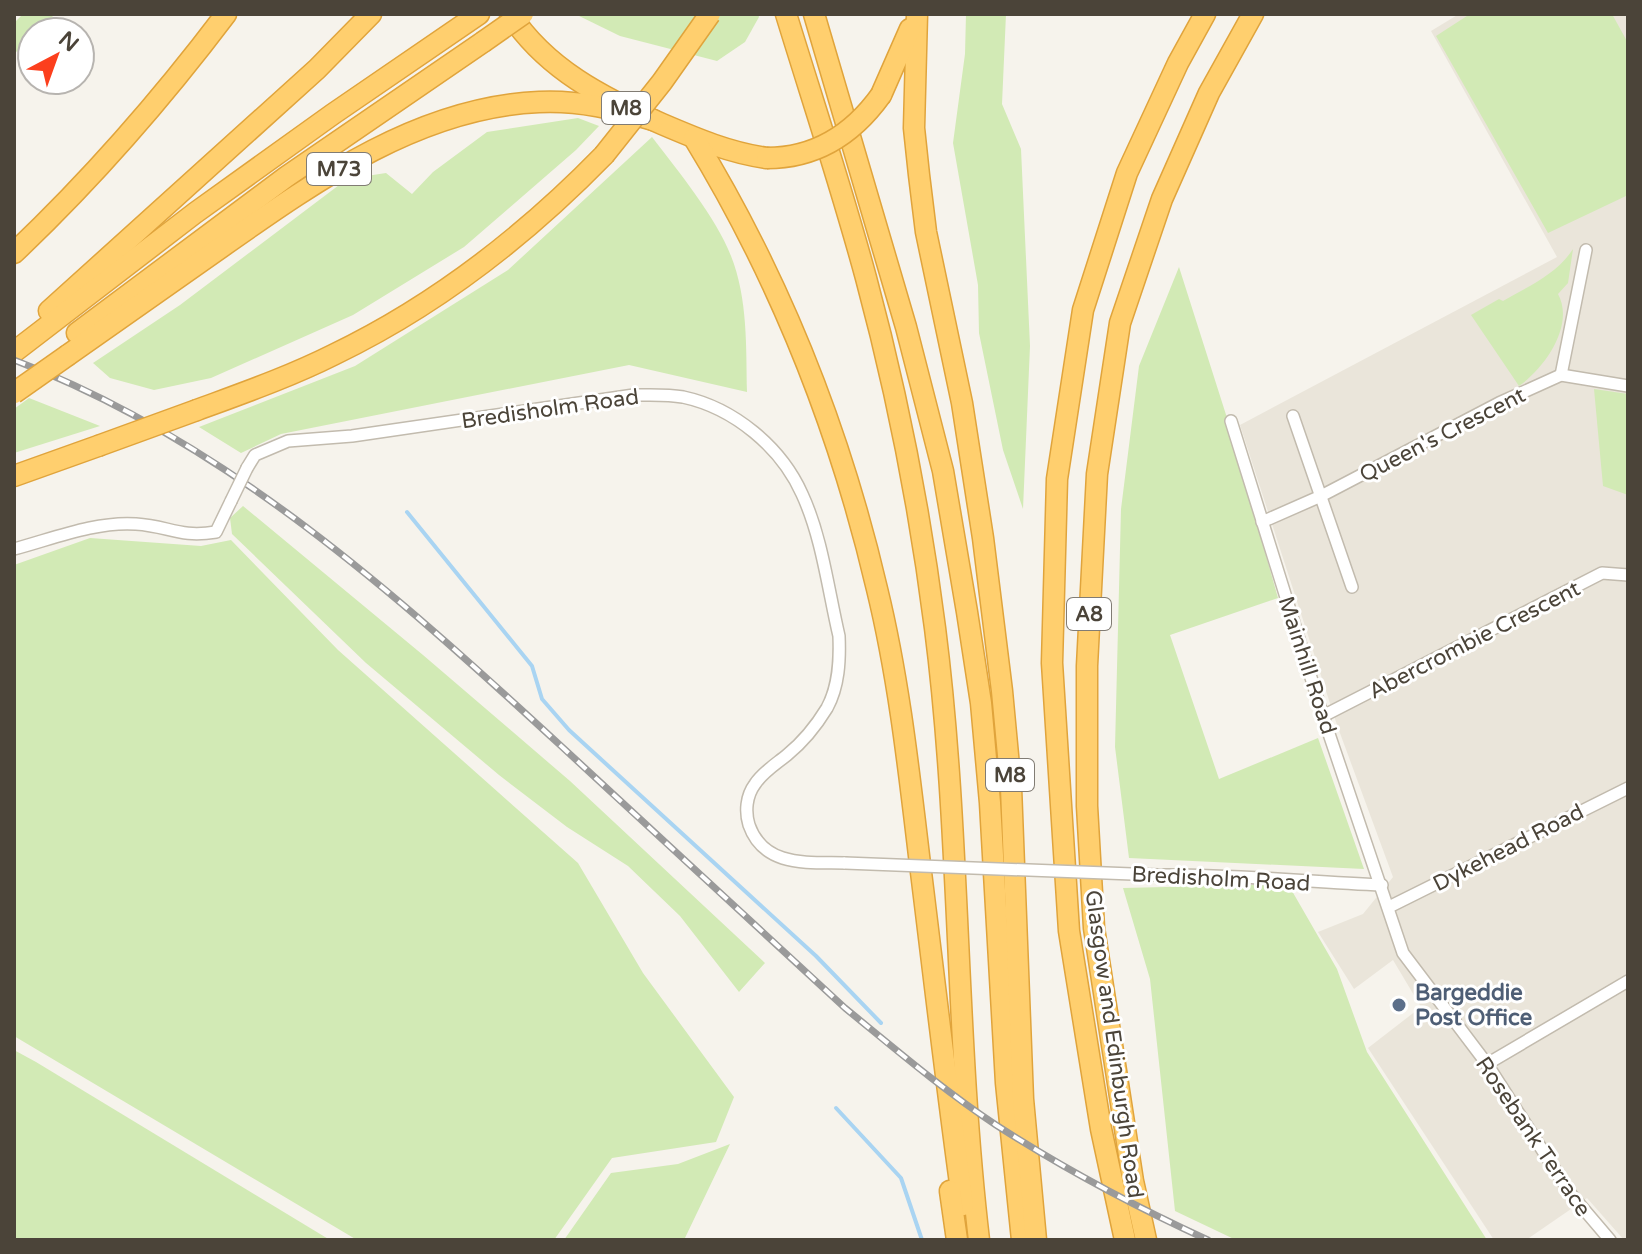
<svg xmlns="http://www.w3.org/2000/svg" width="1642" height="1254" font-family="'Varela Round',sans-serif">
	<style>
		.residential { fill: #eae5da }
		.green { fill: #d2eab5 }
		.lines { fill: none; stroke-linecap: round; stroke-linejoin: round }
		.stream { stroke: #a9d4f2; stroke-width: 4 }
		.street-casing { stroke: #c2bbae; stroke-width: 14 }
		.highway-casing { stroke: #e0a43c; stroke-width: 23 }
		.street { stroke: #fff; stroke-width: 11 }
		.highway { stroke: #ffcf6e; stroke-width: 20 }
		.rail-casing { stroke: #9a9a9a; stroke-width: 7 }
		.rail { stroke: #fff; stroke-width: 4; stroke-dasharray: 12; stroke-linecap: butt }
		.street-bridge-casing { stroke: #c2bbae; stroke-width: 14; stroke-linecap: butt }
		.highway-bridge-casing { stroke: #e0a43c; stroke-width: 23; stroke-linecap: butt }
		.street-bridge { stroke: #fff; stroke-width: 11 }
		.highway-bridge { stroke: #ffcf6e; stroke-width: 20 }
		.service-dot { fill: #5c6f8a; stroke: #fff; stroke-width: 3 }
		.labels { text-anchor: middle; stroke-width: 6; stroke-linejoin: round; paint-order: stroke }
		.shield { fill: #fff; stroke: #817c74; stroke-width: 2 }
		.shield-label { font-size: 20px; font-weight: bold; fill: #4b4439 }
		.street-label { font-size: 22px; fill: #4b4439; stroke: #fff }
		.service-label { font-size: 22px; font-weight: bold; fill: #4e5e75; stroke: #fff; text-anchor: start }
	</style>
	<rect width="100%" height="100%" fill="#f6f3ec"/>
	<!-- residential -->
	<polygon class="residential" points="1459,14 1628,14 1628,1240 1624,1240 1587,1198 1526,1240 1494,1240 1368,1048 1421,1007 1393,960 1354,989 1318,932 1363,914 1393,877 1337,725 1240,425 1557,257 1431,31"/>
	<!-- green -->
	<g class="green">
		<polygon points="23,14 55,14 37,32 32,32 32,37 14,54 14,23"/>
		<polygon points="575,14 758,14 759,17 745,42 717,61 620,36"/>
		<polygon points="966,14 1006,14 1002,104 1021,149 1030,346 1023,509 1003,450 979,333 978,285 953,143 965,54"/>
		<polygon points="1470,14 1612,14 1628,43 1628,200 1626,196 1548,233 1436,36"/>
		<polygon points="578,118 599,126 576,150 464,247 353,315 211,378 154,390 110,378 93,363 180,305 347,179 386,173 412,194 433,172 487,132"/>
		<path d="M652,137c26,34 64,80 79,119 17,43 15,91 16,136l-118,-27 -348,69 -40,19 -42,-26 156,-61 153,-96z"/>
		<path d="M1573,249l-5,34 -10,11c17,31 -13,74 -39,92l-48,-71 28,-16 4,2c26,-15 54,-27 70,-52z"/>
		<polygon points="1179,267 1228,421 1278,598 1170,635 1219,779 1318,738 1364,869 1129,858 1115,747 1121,509 1139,366"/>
		<polygon points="1594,389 1628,394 1628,495 1603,486"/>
		<polygon points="29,398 100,426 14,453 14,409"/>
		<polygon points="243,506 423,655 570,781 765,963 739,992 680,916 628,866 567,827 499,775 366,663 232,534 230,518"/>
		<polygon points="90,538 201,546 231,540 338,650 578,863 643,973 734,1097 716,1142 612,1158 554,1240 357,1240 14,1036 14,565"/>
		<polygon points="1288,884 1337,969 1367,1052 1487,1240 1236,1240 1175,1211 1150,979 1123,888"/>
		<polygon points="14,1050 36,1062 330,1240 14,1240"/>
		<polygon points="730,1144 684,1240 564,1240 611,1173 678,1164"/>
	</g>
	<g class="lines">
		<!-- stream -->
		<g class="stream">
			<polyline points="407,512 532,666 542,699 569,730 816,956 881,1023"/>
			<polyline points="836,1108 901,1178 922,1240"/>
		</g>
		<!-- street casing -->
		<g class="street-casing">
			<g id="street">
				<polyline points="1561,375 1586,250"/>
				<polyline points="1293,416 1352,587"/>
				<polyline points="1231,421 1323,716 1403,953 1487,1064 1570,1193 1610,1240"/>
				<path d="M247,468l8,-13 33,-14 64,-5 282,-41c17,0 33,-1 49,2 51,11 98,50 119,97 20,43 26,95 37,142 1,24 0,50 -12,72 -11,18 -24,34 -40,47 -11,9 -24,17 -32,29 -9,12 -10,28 -6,41 15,43 60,37 96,38"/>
				<polyline points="1262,522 1321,496 1499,403 1561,375 1628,386"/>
				<path d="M14,549c38,-10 82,-28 122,-25 33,2 43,14 80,8l15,-31"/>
				<polyline points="1323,716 1602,573 1628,575"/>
				<path d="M1158,875c75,-1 149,7 224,10"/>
				<polyline points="1389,907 1628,788"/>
				<polyline points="1487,1064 1628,981"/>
			</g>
		</g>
		<!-- highway casing -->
		<g class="highway-casing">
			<g id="highway">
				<path d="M510,14c36,55 93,84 152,110 35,15 68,29 105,34"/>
				<path d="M786,14c27,88 56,175 80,264 31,115 54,232 69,350 26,203 20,409 44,612"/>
				<polyline points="814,14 906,327 943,471 967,612 981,703 990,803 1006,1083 1022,1240"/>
				<polyline points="917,14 914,128 919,175 926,232 962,403 983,538 1002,691 1011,787 1023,1099 1036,1240"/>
				<polyline points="881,95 910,29"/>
				<path d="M694,138c85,139 146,293 183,451 22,90 32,183 43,275 14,113 27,227 43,341"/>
				<path d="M14,253c78,-74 147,-153 212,-239"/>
				<polyline points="49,311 317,69 371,14"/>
				<polyline points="77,333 286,177 483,42"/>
				<polyline points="14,352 195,213 333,114 479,14"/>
				<path d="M68,355c52,-36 103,-73 155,-109 94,-66 197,-139 316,-144 40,-2 77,7 114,18"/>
				<path d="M197,410c46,-17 92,-33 136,-55 102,-49 192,-119 271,-200"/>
				<polyline points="14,476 98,446"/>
				<polyline points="950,1191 957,1240"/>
				<polyline points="1125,1240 1101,1129 1069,931 1052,663 1057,479 1083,310 1127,173 1178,63 1205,14"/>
				<polyline points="1146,1240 1133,1181 1094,928 1087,806 1087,666 1097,474 1120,323 1162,199 1209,93 1253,14"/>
			</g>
		</g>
		<!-- street -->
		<use href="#street" class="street"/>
		<!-- highway -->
		<use href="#highway" class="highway"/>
		<!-- rail casing -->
		<g class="rail-casing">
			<path id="rail" d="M14,360c211,80 383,235 546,385 95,88 190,175 285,263 49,40 98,82 151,117 67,43 140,82 212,115"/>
		</g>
		<!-- rail -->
		<use href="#rail" class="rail"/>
		<!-- street-bridge casing -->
		<g class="street-bridge-casing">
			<g id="street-bridge">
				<polyline points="231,501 247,468"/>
				<polyline points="845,863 1158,875"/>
			</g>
		</g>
		<!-- highway-bridge casing -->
		<g class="highway-bridge-casing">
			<g id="highway-bridge">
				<polyline points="483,42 523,14"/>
				<polyline points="604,155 662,82 710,14"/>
				<path d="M767,158c49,0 86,-24 114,-63"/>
				<polyline points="14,393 68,355"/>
				<polyline points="98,446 197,410"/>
			</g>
		</g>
		<!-- street-bridge -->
		<use href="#street-bridge" class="street-bridge"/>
		<!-- highway-bridge -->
		<use href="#highway-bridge" class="highway-bridge"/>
	</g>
	<!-- markers -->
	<circle class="service-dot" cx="1399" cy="1005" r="8"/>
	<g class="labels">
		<!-- shield labels -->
		<g class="shield">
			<rect x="602" y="92" width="48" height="32" rx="6"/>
			<rect x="307" y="153" width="64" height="32" rx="6"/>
			<rect x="1067" y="598" width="44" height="32" rx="6"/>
			<rect x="986" y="759" width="48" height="32" rx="6"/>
		</g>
		<g class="shield-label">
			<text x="626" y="115">M8</text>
			<text x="339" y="176">M73</text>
			<text x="1089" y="621">A8</text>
			<text x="1010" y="782">M8</text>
		</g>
		<!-- street labels -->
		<g class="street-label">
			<text transform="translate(550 408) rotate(-8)" y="8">Bredisholm Road</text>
			<text transform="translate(1442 434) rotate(-27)" y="8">Queen's Crescent</text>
			<text transform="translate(1474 639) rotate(-27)" y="8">Abercrombie Crescent</text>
			<text transform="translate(1308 665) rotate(72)" y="8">Mainhill Road</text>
			<text transform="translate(1508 847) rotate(-27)" y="8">Dykehead Road</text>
			<text transform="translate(1221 878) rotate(3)" y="8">Bredisholm Road</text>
			<text transform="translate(1115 1044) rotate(82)" y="8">Glasgow and Edinburgh Road</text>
			<text transform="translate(1534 1136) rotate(56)" y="8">Rosebank Terrace</text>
		</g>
		<!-- service labels -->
		<g class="service-label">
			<text x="1415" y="1000">Bargeddie<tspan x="1415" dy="25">Post Office</tspan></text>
		</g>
	</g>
	<!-- border -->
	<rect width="1642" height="1254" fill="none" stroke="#4b4439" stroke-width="32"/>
	<!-- north arrow -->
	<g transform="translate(56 56) rotate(41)"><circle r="38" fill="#ffffff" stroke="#b7b4b0" stroke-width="2"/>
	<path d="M0-6L14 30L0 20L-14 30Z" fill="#fc3f1d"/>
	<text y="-12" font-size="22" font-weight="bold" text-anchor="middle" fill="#4b4439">N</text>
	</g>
</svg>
